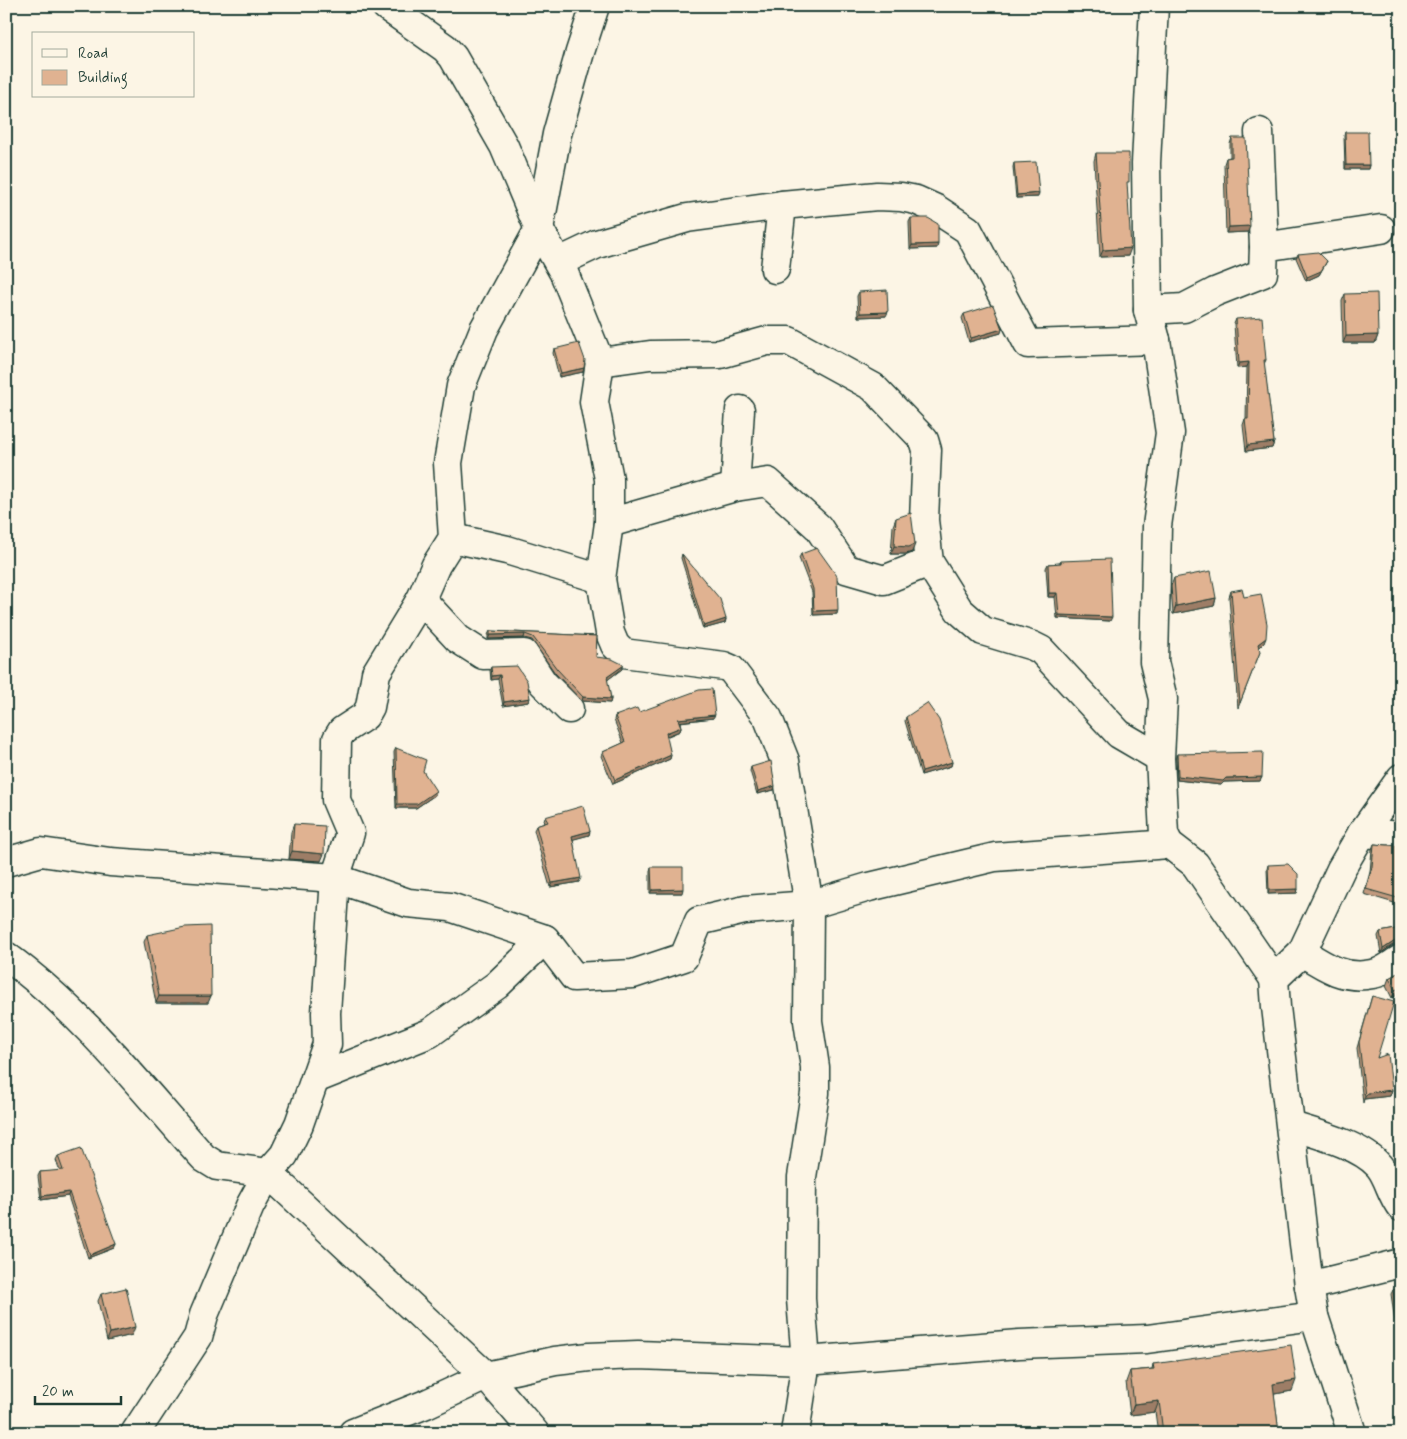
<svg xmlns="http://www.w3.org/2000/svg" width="1407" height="1439" font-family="Mynerve,sans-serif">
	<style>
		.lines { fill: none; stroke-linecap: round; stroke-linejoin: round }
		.street-casing { stroke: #1f3d34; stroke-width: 31 }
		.street { stroke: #fcf5e5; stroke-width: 28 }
		.wall { fill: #c1997d; stroke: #1f3d34 }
		.shaded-wall { fill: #9d7d66; stroke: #1f3d34 }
		.building { fill: #e0b291; stroke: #1f3d34 }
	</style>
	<rect width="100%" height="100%" fill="#fcf5e5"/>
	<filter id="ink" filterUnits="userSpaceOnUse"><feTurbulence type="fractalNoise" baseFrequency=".02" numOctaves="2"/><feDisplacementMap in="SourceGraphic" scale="10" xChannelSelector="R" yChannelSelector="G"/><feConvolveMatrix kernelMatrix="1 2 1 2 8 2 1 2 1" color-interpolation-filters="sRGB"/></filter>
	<g filter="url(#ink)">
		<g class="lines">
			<!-- street casing -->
			<g class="street-casing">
				<g id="street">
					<polyline points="386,6 445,48 453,57 504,146 539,229 564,273 600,362 594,402 609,479 609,523 601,579 610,633 615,645 623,653 724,666 731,669 768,718 785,761 809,905 808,1021 815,1067 815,1093 802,1177 801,1299 806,1361 795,1433"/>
					<polyline points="1154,6 1146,163 1148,310 1156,340 1170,433 1157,526 1154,662 1163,699 1160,758 1164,834 1169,844 1195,864 1274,979"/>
					<polyline points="1259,132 1264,247"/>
					<polyline points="559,262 597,244 687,218 782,205 877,196 901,197 916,200 936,209 968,230 1028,344 1156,340"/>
					<polyline points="775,269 782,205"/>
					<polyline points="1148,310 1184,308 1215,292 1263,273 1264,247 1381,229"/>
					<polyline points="600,362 650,355 720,354 767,341 789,341 873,387 924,440 927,450 924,520 929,562 959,610 983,631 1033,646 1041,650 1119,734 1160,758"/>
					<polyline points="735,487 740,410"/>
					<polyline points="609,523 735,487 768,482 818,527 846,569 884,580 929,562"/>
					<polyline points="453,538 507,550 601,579"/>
					<polyline points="421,599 458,639 483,655 524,654 543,683 569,709"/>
					<polyline points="1362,833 1401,836"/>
					<polyline points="6,862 41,852 110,862 335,878 408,903 450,907 545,939 574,977 633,974 684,957 699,921 745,910 809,905 869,887 995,857 1169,844"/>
					<path d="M1302,952c22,14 42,28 70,22 10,-1 20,-10 29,-15"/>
					<path d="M6,956c75,54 137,134 198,202l13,8 51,7 218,203 49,57"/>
					<polyline points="315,1079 430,1033 497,985 545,939"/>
					<path d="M1291,1126c26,8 70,19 88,40 10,12 12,29 22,41"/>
					<polyline points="1309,1286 1401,1263"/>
					<polyline points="135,1433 198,1337 204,1315 250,1206 268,1173 284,1155 299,1124 327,1044 326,1013 335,878 350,833 336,800 337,739 342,731 365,716 370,707 376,673 421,599 436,565 453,538 448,463 461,386 484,329 539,229 557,134 580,52 595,6"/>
					<polyline points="353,1433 426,1404 486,1376 555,1361 589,1357 638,1355 806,1361 1019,1344 1147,1339 1314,1316"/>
					<polyline points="1352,1433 1314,1316 1309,1286 1276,1007 1274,979 1302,952 1341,869 1362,833 1401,778"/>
				</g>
			</g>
			<!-- street -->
			<use href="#street" class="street"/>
		</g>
		<!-- wall -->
		<g class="wall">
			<polygon points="1345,132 1369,165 1368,169 1345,169 1344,136"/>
			<polygon points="1232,138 1248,232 1226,233 1224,164 1226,158 1230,157 1230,144"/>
			<polygon points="1096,153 1127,187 1128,256 1100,257 1094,161"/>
			<polygon points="1014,163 1038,197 1016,198 1013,167"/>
			<polygon points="911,218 937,248 910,249 909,222"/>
			<polygon points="1298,254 1327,261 1319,275 1306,281 1296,258"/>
			<polygon points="859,292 886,316 858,317 857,296"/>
			<polygon points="1345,294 1378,335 1375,343 1343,343 1342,301"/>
			<polygon points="964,314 1001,333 969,342 962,318"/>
			<polygon points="1236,319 1266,360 1264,364 1274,442 1272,448 1246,451 1243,425 1245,419 1246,419 1247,367 1237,368 1234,324"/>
			<polygon points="554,349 583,372 559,377 553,353"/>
			<polygon points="896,518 912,552 906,554 891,554 893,526"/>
			<polygon points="682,554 726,619 725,623 703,629 681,558"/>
			<polygon points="801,554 837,614 813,615 812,592 799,558"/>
			<polygon points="1061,561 1110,621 1057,618 1055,597 1048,597 1046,568 1048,564 1060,563"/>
			<polygon points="1174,578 1216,598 1214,606 1173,614 1171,586"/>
			<polygon points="1231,591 1244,597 1264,643 1259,648 1260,652 1238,708 1229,597"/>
			<polygon points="490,631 597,636 596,657 622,669 607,680 611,699 610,703 582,701 555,673 532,640 524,638 488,639 488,635"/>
			<polygon points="491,667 530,698 528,702 503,706 498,679 491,680 490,670"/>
			<polygon points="639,712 713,718 680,722 681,727 680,731 666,737 671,755 670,759 613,784 601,756 603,752 623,743 614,720 615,716"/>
			<polygon points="906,717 952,762 951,766 921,775 905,721"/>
			<polygon points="396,748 423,771 435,795 416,808 396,808 394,752"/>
			<polygon points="1177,754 1262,777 1260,781 1224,782 1221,785 1177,780 1176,758"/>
			<polygon points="751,767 774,790 757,794 750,771"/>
			<polygon points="545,817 590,831 589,835 573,839 579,882 550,887 534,830 536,826 545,823 544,820"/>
			<polygon points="294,824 321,861 289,859 291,832"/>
			<polygon points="1374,844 1401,846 1401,905 1364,894 1370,872 1372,849"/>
			<polygon points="1268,865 1298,889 1297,893 1268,894 1267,869"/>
			<polygon points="651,867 682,893 650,893 650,871"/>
			<polygon points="1401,928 1401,945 1393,945 1381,953 1378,936 1380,932"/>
			<polygon points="147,935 208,1003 156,1003 144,942"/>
			<polygon points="1401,971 1401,993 1392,998 1386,986 1389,978"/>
			<polygon points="1372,996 1377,1058 1392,1090 1390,1096 1364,1099 1363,1103 1357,1048"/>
			<polygon points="58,1156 116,1244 114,1248 88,1258 68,1196 41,1200 38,1176 40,1172 60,1171 56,1160"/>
			<polygon points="1401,1280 1401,1343 1398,1343 1391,1294 1393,1290 1397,1289 1396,1285 1397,1281"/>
			<polygon points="101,1294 132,1335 107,1341 98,1301"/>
			<polygon points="1153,1364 1292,1391 1274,1394 1279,1433 1158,1433 1155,1412 1130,1415 1126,1382 1130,1371 1152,1369"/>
		</g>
		<!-- shaded-wall -->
		<g class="shaded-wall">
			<polygon points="1346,165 1369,165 1368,169 1345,169"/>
			<polygon points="1039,193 1038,197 1016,198 1017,195"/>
			<polygon points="1250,226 1248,232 1226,233 1229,227"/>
			<polygon points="938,244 937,248 910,249 912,245"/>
			<polygon points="1131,248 1128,256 1100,257 1103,250"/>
			<polygon points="1327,261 1319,275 1306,281 1307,277"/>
			<polygon points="888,312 886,316 858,317 860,313"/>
			<polygon points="1002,329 1001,333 969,342 971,338"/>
			<polygon points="1378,335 1375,343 1343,343 1346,336"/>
			<polygon points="1249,362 1247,367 1237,368 1239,363"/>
			<polygon points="584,368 583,372 559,377 561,373"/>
			<polygon points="1274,442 1272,448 1246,451 1248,445"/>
			<polygon points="915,544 912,552 906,554 891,554 894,546"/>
			<polygon points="1049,593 1057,593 1055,597 1048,597"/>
			<polygon points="1216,598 1214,606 1173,614 1176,606"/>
			<polygon points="838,610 837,614 813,615 814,611"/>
			<polygon points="1059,615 1112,617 1110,621 1057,618"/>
			<polygon points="726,619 725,623 703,629 704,626"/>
			<polygon points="525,634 524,638 488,639 490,635"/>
			<polygon points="1266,638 1264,643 1256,650 1258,644"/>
			<polygon points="624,665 622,669 606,681 607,677"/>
			<polygon points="500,675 498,679 491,680 492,676"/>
			<polygon points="583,697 611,699 610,703 582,701"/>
			<polygon points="530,698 528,702 503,706 504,702"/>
			<polygon points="715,715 713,718 677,722 678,719"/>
			<polygon points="681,727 680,731 664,737 666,733"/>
			<polygon points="671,755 670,759 613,784 615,780"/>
			<polygon points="952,762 951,766 921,775 922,771"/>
			<polygon points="1178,776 1226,778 1262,777 1260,781 1224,782 1221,785 1177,780"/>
			<polygon points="775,786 774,790 757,794 758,791"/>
			<polygon points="436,791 435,795 416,808 396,808 397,804"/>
			<polygon points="590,831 589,835 571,840 572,836"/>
			<polygon points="292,851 324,854 321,861 289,859"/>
			<polygon points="581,878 579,882 550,887 552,883"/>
			<polygon points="683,889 682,893 650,893 652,890"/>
			<polygon points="1298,889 1297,893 1268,894 1269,890"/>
			<polygon points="1395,941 1401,941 1401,945 1393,945 1381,953 1383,949"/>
			<polygon points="1401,987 1401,993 1392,998 1395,990"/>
			<polygon points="159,996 211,996 208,1003 156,1003"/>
			<polygon points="1392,1090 1390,1096 1364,1099 1367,1093"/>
			<polygon points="69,1192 68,1196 41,1200 42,1196"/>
			<polygon points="116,1244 114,1248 88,1258 90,1255"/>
			<polygon points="135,1327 132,1335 107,1341 110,1333"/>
			<polygon points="1296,1380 1292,1391 1269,1395 1273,1384"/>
			<polygon points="1159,1401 1155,1412 1130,1415 1134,1404"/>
		</g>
		<!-- building -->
		<g class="building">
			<polygon points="1345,132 1368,132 1369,165 1346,165"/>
			<polygon points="1232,138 1246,138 1250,226 1229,227 1226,158 1232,157"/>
			<polygon points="1096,153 1129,153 1129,182 1127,182 1131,248 1103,250"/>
			<polygon points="1036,162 1039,193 1017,195 1014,163"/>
			<polygon points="911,218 928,218 938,224 938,244 912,245"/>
			<polygon points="1318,252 1327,261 1321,271 1307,277 1298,254"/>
			<polygon points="887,290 888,312 860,313 859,292"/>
			<polygon points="1377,293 1378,335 1346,336 1345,294"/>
			<polygon points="993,305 1002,329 971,338 964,314"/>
			<polygon points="1262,317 1266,360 1264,360 1274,442 1248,445 1245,419 1248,419 1249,362 1239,363 1236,319"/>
			<polygon points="579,343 585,360 584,368 561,373 554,349"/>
			<polygon points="911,513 915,544 909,547 894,546 896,518"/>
			<polygon points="817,548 837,576 838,610 814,611 813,589 801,554"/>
			<polygon points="682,554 720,599 726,619 704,626"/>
			<polygon points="1110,559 1112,617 1059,615 1057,593 1049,593 1048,564 1061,563 1061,561"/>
			<polygon points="1211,571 1216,598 1176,606 1174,578"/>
			<polygon points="1242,589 1244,597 1261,594 1267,624 1266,638 1258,644 1260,652 1240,703 1231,591"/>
			<polygon points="490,631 597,636 596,657 612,659 624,665 607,677 611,699 583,697 557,669 533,637 525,634 490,635"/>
			<polygon points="517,666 527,681 530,698 504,702 500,675 492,676 491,667"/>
			<polygon points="712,689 715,715 678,719 681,727 666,733 671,755 615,780 603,752 625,742 615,716 637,708 639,712 699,690"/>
			<polygon points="927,703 939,720 952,762 922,771 906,717"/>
			<polygon points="396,748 426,760 423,771 436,791 417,804 397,804"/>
			<polygon points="1263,752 1262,777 1226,778 1223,781 1178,776 1177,754"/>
			<polygon points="771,761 775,786 758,791 751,767"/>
			<polygon points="583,806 590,831 572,836 581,878 552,883 536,826 548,822 545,817"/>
			<polygon points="294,824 325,826 324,854 292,851"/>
			<polygon points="1374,844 1401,846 1401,899 1366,889 1372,867"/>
			<polygon points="1288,864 1298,874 1298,889 1269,890 1268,865"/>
			<polygon points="651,867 683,867 683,889 652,890"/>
			<polygon points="210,926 211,996 159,996 147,935 185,927"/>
			<polygon points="1401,928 1401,941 1395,941 1383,949 1380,932"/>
			<polygon points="1401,971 1401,987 1395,990 1389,978"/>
			<polygon points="1372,996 1394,1002 1377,1058 1388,1054 1392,1090 1367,1093 1365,1097 1359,1042"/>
			<polygon points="81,1148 116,1244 90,1255 69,1192 42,1196 40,1172 63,1170 58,1156"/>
			<polygon points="1401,1280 1401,1339 1400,1339 1393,1290 1399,1288 1397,1281"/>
			<polygon points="126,1288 135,1327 110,1333 101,1294"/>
			<polygon points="1291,1345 1296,1380 1273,1384 1279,1433 1163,1433 1159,1401 1134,1404 1130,1371 1154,1369 1153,1364"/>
		</g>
	</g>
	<!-- margin -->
	<rect width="1407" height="1439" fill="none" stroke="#fcf5e5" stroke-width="25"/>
	<rect x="12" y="12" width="1382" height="1414" fill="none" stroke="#1f3d34" stroke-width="2" filter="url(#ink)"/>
	<!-- legend -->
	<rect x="32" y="32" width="162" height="65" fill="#fcf5e5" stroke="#a4ab9e"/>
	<rect x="42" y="49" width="25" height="8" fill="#fcf5e5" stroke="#a4ab9e"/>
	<text x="78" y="58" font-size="15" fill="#1f3d34">Road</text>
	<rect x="42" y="70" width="25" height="15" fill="#e0b291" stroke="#a4ab9e"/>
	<text x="78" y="82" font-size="15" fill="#1f3d34">Building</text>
	<!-- scale -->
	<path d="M35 1396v8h86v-8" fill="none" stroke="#1f3d34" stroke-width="2.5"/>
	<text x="42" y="1396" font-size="15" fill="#1f3d34" stroke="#fcf5e5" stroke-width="4" paint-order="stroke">20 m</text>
</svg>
